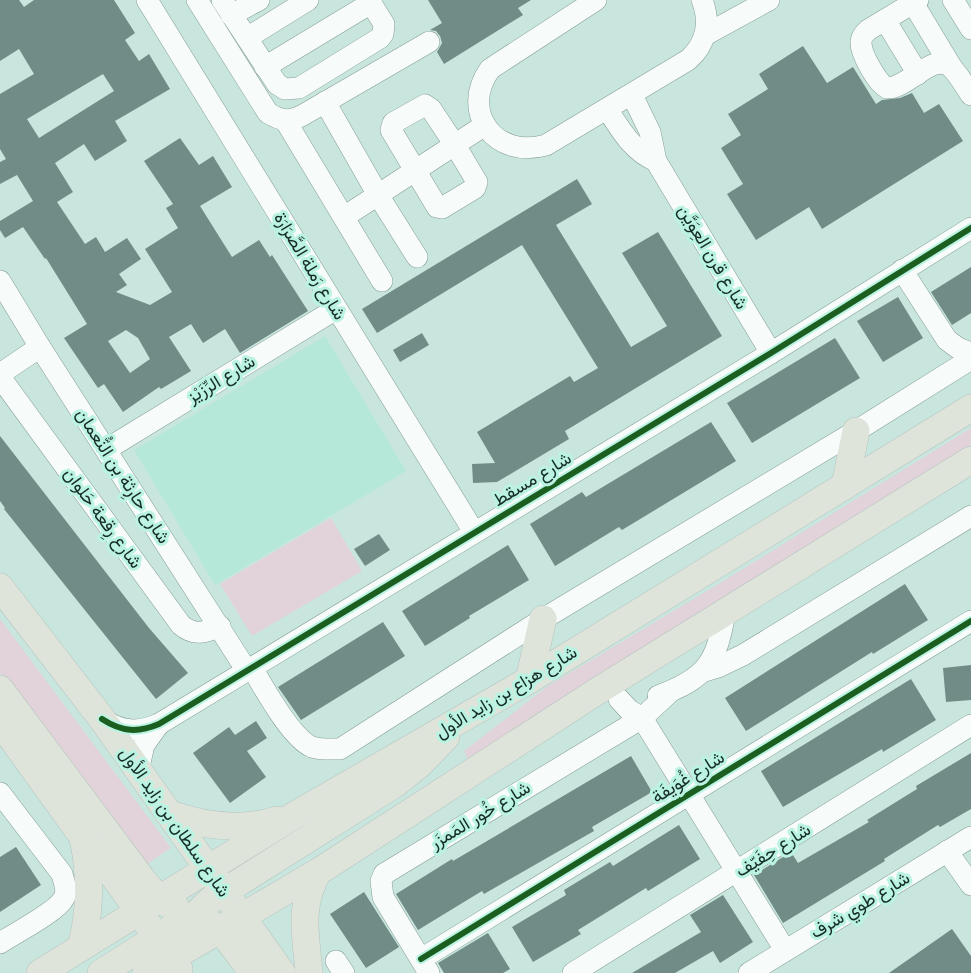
<svg xmlns="http://www.w3.org/2000/svg" width="971" height="973" font-family="'Roboto Condensed',Vazirmatn,sans-serif">
	<style>
		.built { fill: #b6e8d9 }
		.green { fill: #e2d2d9 }
		.building { fill: #718b87; fill-rule: evenodd }
		.lines { fill: none; stroke-linecap: round; stroke-linejoin: round }
		.minor-casing { stroke: #859d96; stroke-width: 22 }
		.major-casing { stroke: #b4c4c0; stroke-width: 28 }
		.minor { stroke: #f7fbfa; stroke-width: 21 }
		.major { stroke: #dfe4db; stroke-width: 27 }
		.cycleway-casing { stroke: #bbf3e2; stroke-width: 10 }
		.cycleway { stroke: #1b5e20; stroke-width: 6 }
		.labels { text-anchor: middle; stroke-width: 6; stroke-linejoin: round; paint-order: stroke }
		.street-label { font-size: 18px; fill: #162c26; stroke: #bbf3e2 }
	</style>
	<rect width="100%" height="100%" fill="#c8e6dd"/>
	<!-- built -->
	<polygon class="built" points="325,336 406,471 215,585 134,450"/>
	<!-- green -->
	<g class="green">
		<polygon points="971,428 971,445 468,760 464,751 548,686 717,585"/>
		<polygon points="331,518 362,571 252,636 220,584"/>
		<polygon points="0,619 171,848 144,866 0,673"/>
	</g>
	<!-- building -->
	<g class="building">
		<path d="M0,0h19l5,7 10,-7h80l21,33 -10,7 14,21 10,-7 21,35 -55,32 12,20 -32,20 -11,-17 -29,19 18,29 -16,10 28,42 11,-7 9,15 22,-14 14,21 -22,15 8,11 -11,7 34,13 22,-13 -27,-43 33,-21 -12,-20 7,-4 -29,-43 36,-23 19,27 14,-9 19,31 -32,19 32,51 27,-17 11,17 2,-2 36,56 -68,42 -15,-24 -22,14 -12,-19 -22,13 22,34 -30,18 -2,-2 -36,25 -19,-28 -6,4 -34,-50 23,-14 -41,-66 -1,1 -22,-32 -18,11 -5,-8v-9l33,-20 -16,-26 -17,9v-22l6,-3 -6,-10v-55l34,-20 -15,-25 -19,12zM103,74l11,17 -75,47 -12,-19zM126,330l12,8 12,21 -20,14 -22,-32z"/>
		<polygon points="428,0 531,0 518,8 523,15 444,64 437,52 442,43 440,36 436,31 430,30 442,23"/>
		<polygon points="803,46 827,83 853,67 876,104 882,100 900,98 912,93 924,113 939,104 963,141 822,229 809,207 756,240 727,194 743,184 721,148 741,135 728,114 768,89 759,74"/>
		<polygon points="577,179 592,204 556,225 631,347 667,326 622,253 658,232 722,336 565,431 569,439 497,482 473,483 472,464 495,463 477,432 570,376 574,382 598,368 522,245 377,333 362,309"/>
		<polygon points="971,267 971,313 952,325 931,292"/>
		<polygon points="898,297 923,338 883,362 857,321"/>
		<polygon points="422,333 429,345 400,362 393,350"/>
		<polygon points="835,338 860,378 752,443 727,403"/>
		<polygon points="711,422 736,461 622,530 619,527 555,566 530,524 582,492 586,497"/>
		<polygon points="0,436 149,628 188,673 156,699 4,509 5,508 0,501"/>
		<polygon points="379,534 390,550 365,566 354,549"/>
		<polygon points="508,545 529,580 469,616 470,618 425,646 402,611"/>
		<polygon points="905,584 928,620 873,654 872,652 746,731 725,698"/>
		<polygon points="383,622 405,656 301,720 278,687"/>
		<polygon points="971,665 971,700 946,702 943,668"/>
		<polygon points="911,679 936,720 883,752 882,749 783,807 761,771"/>
		<polygon points="256,721 267,738 247,751 266,777 230,803 193,753 229,727 235,735"/>
		<polygon points="971,753 971,809 940,827 938,825 884,859 885,861 783,923 754,875 791,852 798,863 869,822 867,820 917,789 916,786"/>
		<polygon points="631,756 652,792 592,827 594,831 484,894 482,891 418,930 396,894 452,859 453,861"/>
		<polygon points="679,825 700,859 648,891 646,888 578,930 581,934 533,962 512,927 566,895 564,890 610,862 613,866"/>
		<polygon points="16,847 41,885 0,912 0,857"/>
		<polygon points="364,892 399,947 366,968 330,914"/>
		<polygon points="723,895 753,942 720,963 713,951 675,973 632,973 701,932 690,915"/>
		<polygon points="952,929 971,956 971,973 889,973"/>
		<polygon points="488,933 510,969 503,973 444,973 438,963"/>
	</g>
	<g class="lines">
		<!-- minor casing -->
		<g class="minor-casing">
			<g id="minor">
				<polyline points="147,0 474,532"/>
				<path d="M197,0l71,113c13,8 22,9 35,2l126,-73"/>
				<polyline points="222,0 277,84 285,89 299,88 380,38 383,34 384,24 369,0"/>
				<path d="M596,0l-106,69c-31,43 6,91 56,76l142,-85c18,-16 23,-37 14,-60"/>
				<path d="M918,0l-50,30c-4,4 -7,7 -7,13 0,11 16,40 26,45 20,1 47,-37 64,-21 8,8 14,19 20,28"/>
				<polyline points="953,0 971,29"/>
				<polyline points="913,3 952,68"/>
				<polyline points="231,15 259,0"/>
				<polyline points="885,20 918,74"/>
				<polyline points="705,35 769,0"/>
				<polyline points="247,38 308,0"/>
				<polyline points="265,67 371,3"/>
				<polyline points="632,95 650,132 656,161 771,353"/>
				<polyline points="325,102 378,195 417,257"/>
				<polygon points="425,105 431,109 455,145 477,182 475,188 442,208 437,207 391,130 393,123"/>
				<path d="M607,109c14,21 25,42 49,52"/>
				<polyline points="285,120 382,281"/>
				<polyline points="344,217 485,125"/>
				<polyline points="902,270 947,340 958,348 971,353"/>
				<polyline points="0,281 40,347 247,671"/>
				<polyline points="0,374 40,347"/>
				<path d="M0,377l181,248c13,11 24,8 39,1"/>
				<polyline points="107,449 336,309"/>
				<path d="M252,668c12,20 39,70 60,79 9,3 19,2 28,2l203,-130 313,-188 115,-72"/>
				<polyline points="705,671 718,667 743,655 971,516"/>
				<path d="M658,696c49,-18 58,-33 67,-83"/>
				<polyline points="619,699 629,710 642,718 785,950"/>
				<path d="M102,719c20,13 36,14 57,5l612,-371 200,-125"/>
				<polyline points="138,771 144,745 159,724"/>
				<path d="M0,793l62,81c2,8 6,17 2,24 -7,14 -49,35 -64,45"/>
				<polyline points="947,851 971,885"/>
				<polyline points="421,959 971,621"/>
				<polyline points="336,961 344,973"/>
				<polyline points="429,973 383,897 381,881 384,874 642,718 670,692"/>
				<polyline points="573,973 971,725"/>
				<polyline points="749,973 971,837"/>
			</g>
		</g>
		<!-- major casing -->
		<g class="major-casing">
			<g id="major">
				<polyline points="845,486 856,431"/>
				<polyline points="0,587 102,719 282,973"/>
				<polyline points="529,680 543,619"/>
				<polyline points="0,689 142,879 159,899 176,908"/>
				<polyline points="0,722 83,837 118,882 179,969"/>
				<path d="M170,814c34,12 72,17 107,6"/>
				<polyline points="205,920 220,929 253,973"/>
				<path d="M81,947c10,-37 10,-72 2,-109"/>
				<path d="M171,958c11,-23 20,-41 40,-58l184,-116 25,-20 26,-27"/>
				<polyline points="40,973 295,815 529,680 971,408"/>
				<polyline points="101,973 172,928"/>
				<polyline points="146,973 318,872 596,692 971,460"/>
				<path d="M309,973c-3,-38 -11,-66 9,-101"/>
			</g>
		</g>
		<!-- minor -->
		<use href="#minor" class="minor"/>
		<!-- major -->
		<use href="#major" class="major"/>
		<!-- cycleway casing -->
		<g class="cycleway-casing">
			<g id="cycleway">
				<path d="M102,719c20,13 36,14 57,5l612,-371 200,-125"/>
				<polyline points="421,959 971,621"/>
			</g>
		</g>
		<!-- cycleway -->
		<use href="#cycleway" class="cycleway"/>
	</g>
	<g class="labels">
		<!-- street labels -->
		<g class="street-label">
			<text transform="translate(713 257) rotate(59)" y="6">شارع قرن العِوَيَّن</text>
			<text transform="translate(310 266) rotate(59)" y="6">شارع رَملة الصَّرَارَة</text>
			<text transform="translate(221 379) rotate(-31)" y="6">شارع الرِّزَيْز</text>
			<text transform="translate(123 476) rotate(57)" y="6">شارع حارِثة بن النُّعمان</text>
			<text transform="translate(532 479) rotate(-31)" y="6">شارع مسقط</text>
			<text transform="translate(103 518) rotate(54)" y="6">شارع رِقعة حَلوان</text>
			<text transform="translate(506 692) rotate(-31)" y="6">شارع هزاع بن زايد الأول</text>
			<text transform="translate(688 777) rotate(-32)" y="6">شارع غُوَيفَة</text>
			<text transform="translate(480 815) rotate(-31)" y="6">شارع خُور المَمزَر</text>
			<text transform="translate(175 822) rotate(55)" y="6">شارع سلطان بن زايد الأول</text>
			<text transform="translate(773 850) rotate(-32)" y="6">شارع حِفَيّف</text>
			<text transform="translate(860 905) rotate(-31)" y="6">شارع طوي شرف</text>
		</g>
	</g>
</svg>
